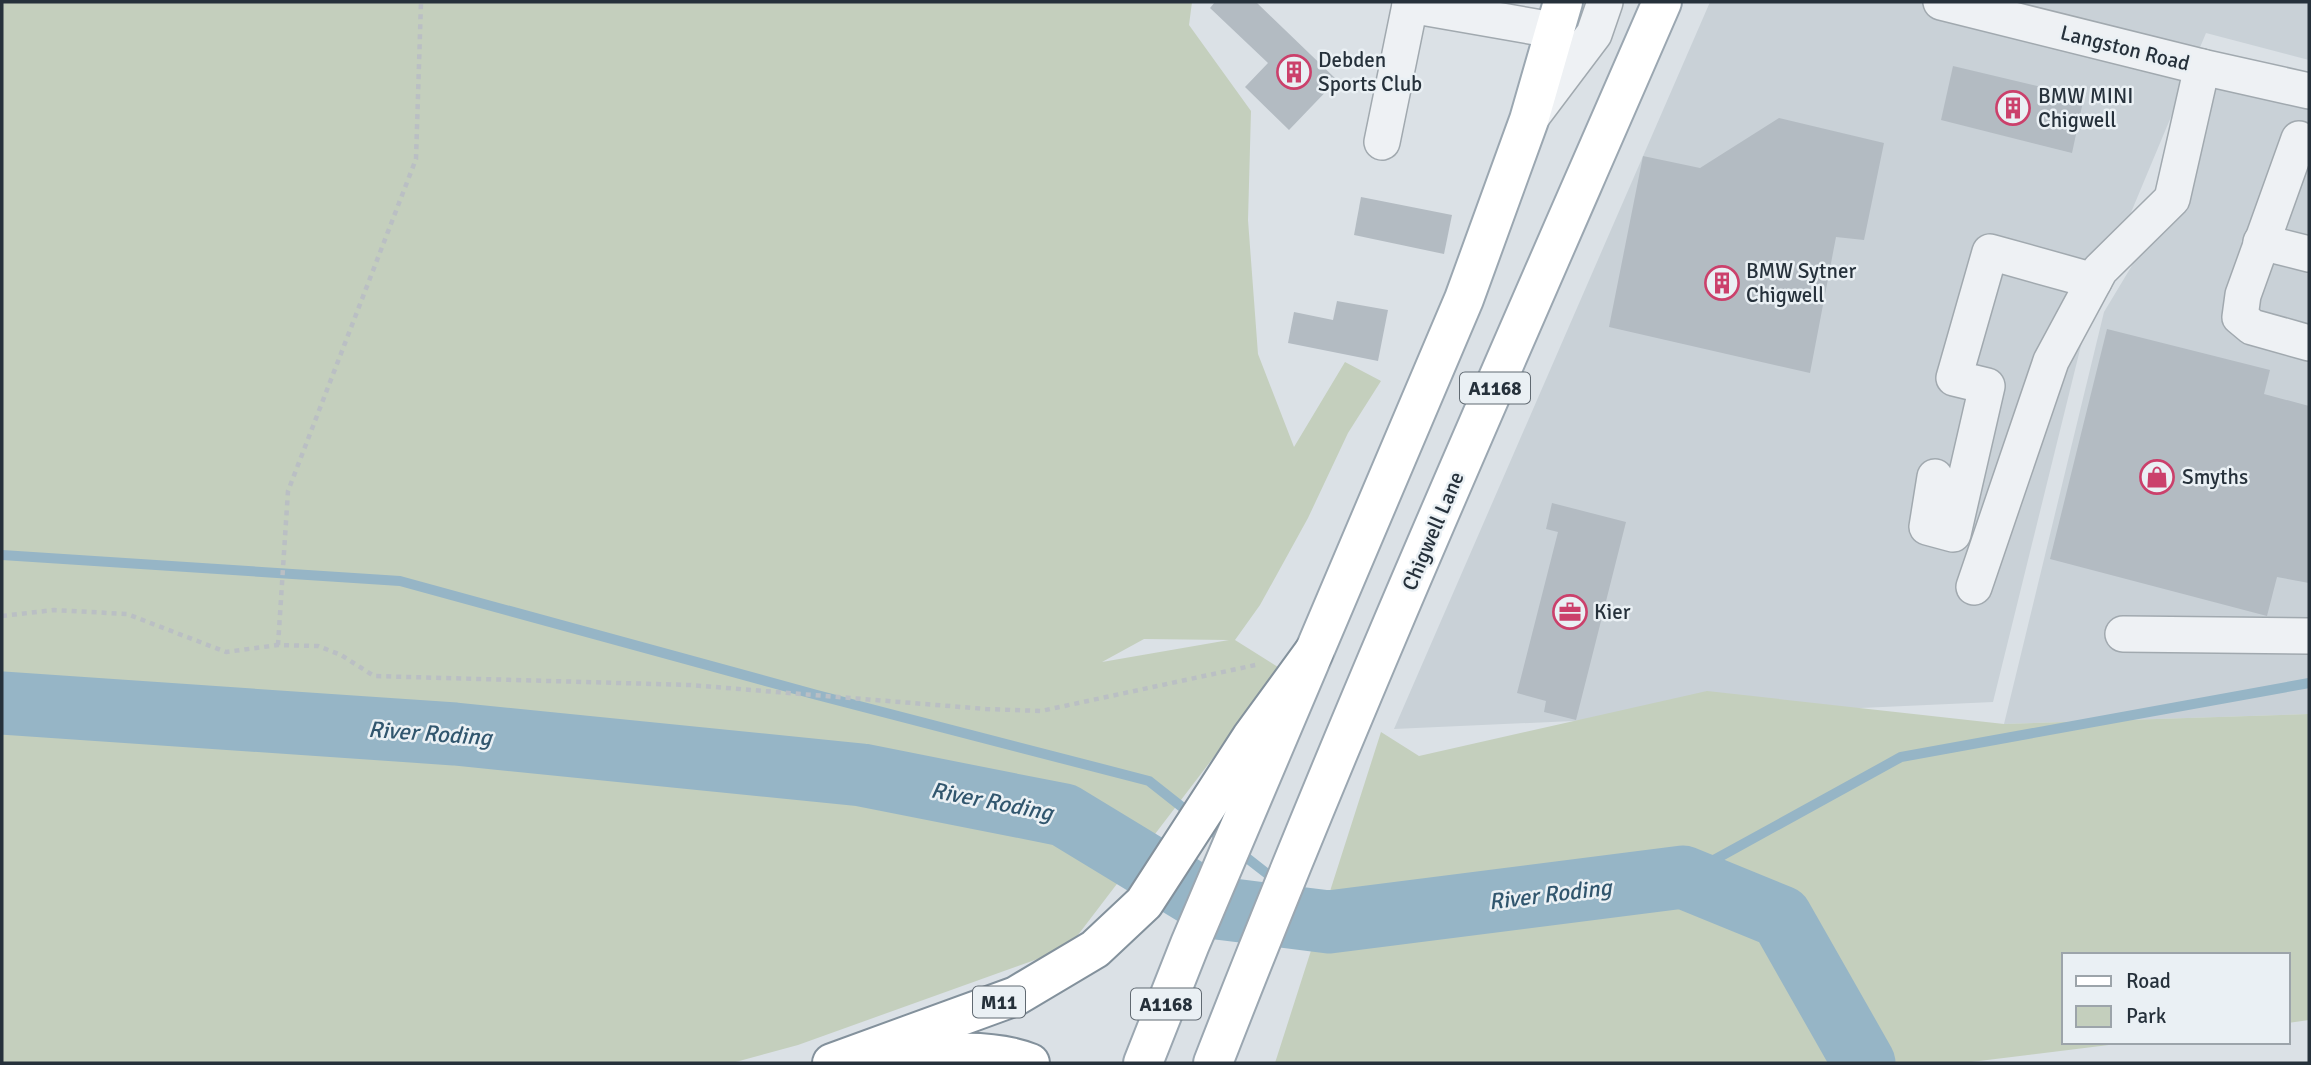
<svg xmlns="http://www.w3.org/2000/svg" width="2311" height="1065" font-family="Signika,sans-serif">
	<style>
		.built { fill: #c9d1d7 }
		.green { fill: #c4cfbd; fill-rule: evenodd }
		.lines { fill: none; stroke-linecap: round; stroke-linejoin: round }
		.stream { stroke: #96b5c6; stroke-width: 10 }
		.river { stroke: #96b5c6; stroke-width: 63 }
		.building { fill: #b3bbc2 }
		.minor-casing { stroke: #a1a9af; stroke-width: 38 }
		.major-casing { stroke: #9ba7b1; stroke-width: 42 }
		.highway-casing { stroke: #83919c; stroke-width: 42 }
		.path { stroke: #babfc4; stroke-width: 4.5; stroke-dasharray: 5 5; stroke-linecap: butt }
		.minor { stroke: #eef1f4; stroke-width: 35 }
		.major { stroke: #fff; stroke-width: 38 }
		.highway { stroke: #fff; stroke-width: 38 }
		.labels { text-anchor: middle; stroke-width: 5; stroke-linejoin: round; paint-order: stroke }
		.shield { fill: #eaf0f4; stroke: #616a72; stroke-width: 2 }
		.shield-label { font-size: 19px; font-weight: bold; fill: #26313b }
		.street-label { font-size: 21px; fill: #26313b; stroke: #eaf0f4 }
		.poi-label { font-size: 21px; fill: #26313b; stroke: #eaf0f4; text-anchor: start }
		.water-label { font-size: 23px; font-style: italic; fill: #31566e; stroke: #eaf0f4 }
	</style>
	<rect width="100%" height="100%" fill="#dbe1e6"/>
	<!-- built -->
	<g class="built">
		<polygon points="1710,2 2309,2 2309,60 2206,33 2089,313 1993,702 1394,729"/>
		<polygon points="2202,67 2309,91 2309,714 2004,724 2104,312 2172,199"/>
	</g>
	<!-- green -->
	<g class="green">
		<path d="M2,2h1190l-3,23 62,86 -3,109 10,134 36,93 51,-85 36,19 -33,52 -40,85 -48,87 -25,35 46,29 -213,279 -270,97 -66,18h-730zM1144,639l85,1 -127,22z"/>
		<polygon points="1707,691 2004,724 2309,714 2309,1020 2288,1023 2288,955 2064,955 2064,1042 2133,1042 1963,1063 1275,1063 1381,732 1419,756"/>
	</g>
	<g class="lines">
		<!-- stream -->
		<g class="stream">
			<polyline points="2,555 400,581 817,695 1149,781 1225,841"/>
			<polyline points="1238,851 1329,922"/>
			<polyline points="1683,877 1901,757 2309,683"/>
		</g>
		<!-- river -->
		<polyline class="river" points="2,703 455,734 862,775 1064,815 1217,908 1329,922 1683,877 1781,917 1864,1063"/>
	</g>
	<!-- building -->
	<g class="building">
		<polygon points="1215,2 1256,2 1337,80 1289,130 1245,87 1268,63 1210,8"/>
		<polygon points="1953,66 2084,97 2072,153 1941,120"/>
		<polygon points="1779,118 1884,143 1864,240 1836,237 1810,373 1609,327 1643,156 1700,168"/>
		<polygon points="1361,197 1452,215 1444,254 1354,235"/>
		<polygon points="1337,301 1388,310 1378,361 1288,343 1294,312 1333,320"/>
		<polygon points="2107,329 2270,370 2264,394 2309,406 2309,583 2277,577 2267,616 2050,559"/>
		<polygon points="1552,503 1626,522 1576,720 1544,712 1546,701 1517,693 1558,532 1546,529"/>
	</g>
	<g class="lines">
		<!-- minor casing -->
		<g class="minor-casing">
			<g id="minor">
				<polyline points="1410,2 1410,5 1553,30"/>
				<polyline points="1941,2 2202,67 2309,91"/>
				<polyline points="1533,115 1594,34 1605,2"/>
				<polyline points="2299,139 2243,295 2240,317 2252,327 2309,343"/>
				<polyline points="1382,142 1410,5"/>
				<polyline points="2261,242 2309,254"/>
				<polyline points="1935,477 1927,527 1953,534 1987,386 1954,378 1990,252 2094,281"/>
				<polyline points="1974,587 2051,361 2100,270 2172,199 2202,67"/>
				<polyline points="2123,634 2309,636"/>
			</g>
		</g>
		<!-- major casing -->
		<g class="major-casing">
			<g id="major">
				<polyline points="1143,1063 1190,944 1464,299 1529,120 1563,2"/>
				<path d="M1213,1063c139,-358 296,-709 449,-1061"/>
			</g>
		</g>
		<!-- highway casing -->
		<g class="highway-casing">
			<g id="highway">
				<path d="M879,1061c48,-6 105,-16 151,2"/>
				<polyline points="832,1063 1016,996 1095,949 1144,903 1251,738 1313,653"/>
			</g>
		</g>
		<!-- path -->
		<g class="path">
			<polyline points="2,616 54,610 127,614 226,652 278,645 318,646 341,655 374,676 690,685 986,709 1041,711 1260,664"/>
			<polyline points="278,645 288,491 416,159 421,2"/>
		</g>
		<!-- minor -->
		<use href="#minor" class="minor"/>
		<!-- major -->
		<use href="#major" class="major"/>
		<!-- highway -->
		<use href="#highway" class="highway"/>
	</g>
	<!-- icons -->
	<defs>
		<g id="building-ring" transform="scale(1.75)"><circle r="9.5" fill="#eaf0f4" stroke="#cb406b" stroke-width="1.5"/><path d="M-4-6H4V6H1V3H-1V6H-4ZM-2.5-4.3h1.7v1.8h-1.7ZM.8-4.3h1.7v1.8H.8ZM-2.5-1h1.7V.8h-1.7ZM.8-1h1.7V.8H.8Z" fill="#cb406b"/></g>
		<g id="shop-ring" transform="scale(1.75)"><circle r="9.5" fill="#eaf0f4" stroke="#cb406b" stroke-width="1.5"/><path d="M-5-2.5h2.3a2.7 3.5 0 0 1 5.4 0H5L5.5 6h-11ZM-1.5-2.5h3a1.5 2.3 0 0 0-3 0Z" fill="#cb406b"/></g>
		<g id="office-ring" transform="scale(1.75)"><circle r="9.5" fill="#eaf0f4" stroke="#cb406b" stroke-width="1.5"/><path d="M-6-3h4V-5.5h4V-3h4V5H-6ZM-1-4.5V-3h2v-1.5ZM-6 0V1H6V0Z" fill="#cb406b"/></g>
	</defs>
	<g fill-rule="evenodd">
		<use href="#building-ring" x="1294" y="72"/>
		<use href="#building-ring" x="2013" y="108"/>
		<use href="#building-ring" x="1722" y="283"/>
		<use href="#shop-ring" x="2157" y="477"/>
		<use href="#office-ring" x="1570" y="612"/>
	</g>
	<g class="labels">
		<!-- shield labels -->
		<g class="shield">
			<rect x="1460" y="372.5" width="70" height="31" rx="5"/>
			<rect x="973" y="986.5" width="52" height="31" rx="5"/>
			<rect x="1131" y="988.5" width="70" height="31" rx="5"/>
		</g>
		<g class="shield-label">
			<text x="1495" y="395">A1168</text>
			<text x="999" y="1009">M11</text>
			<text x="1166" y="1011">A1168</text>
		</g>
		<!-- street labels -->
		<g class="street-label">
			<text transform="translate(2125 48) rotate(14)" y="7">Langston Road</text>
			<text transform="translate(1433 531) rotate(-67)" y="7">Chigwell Lane</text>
		</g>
		<!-- poi labels -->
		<g class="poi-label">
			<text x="1318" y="67">Debden<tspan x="1318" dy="24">Sports Club</tspan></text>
			<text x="2038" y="103">BMW MINI<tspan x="2038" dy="24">Chigwell</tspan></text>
			<text x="1746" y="278">BMW Sytner<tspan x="1746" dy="24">Chigwell</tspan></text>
			<text x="2182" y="484">Smyths</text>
			<text x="1594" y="619">Kier</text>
		</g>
		<!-- water labels -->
		<g class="water-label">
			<text transform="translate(430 733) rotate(4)" y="8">River Roding</text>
			<text transform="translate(992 801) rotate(11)" y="8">River Roding</text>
			<text transform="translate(1550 894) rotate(-7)" y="8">River Roding</text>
		</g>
	</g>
	<!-- border -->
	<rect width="2311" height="1065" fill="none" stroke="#26313b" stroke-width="7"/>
	<!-- legend -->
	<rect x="2062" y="953" width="228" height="91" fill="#eaf0f4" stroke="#9ca4aa" stroke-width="2"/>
	<rect x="2076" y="976" width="35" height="10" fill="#ffffff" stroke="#9ca4aa" stroke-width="2"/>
	<text x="2126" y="988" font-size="21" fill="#26313b">Road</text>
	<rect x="2076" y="1006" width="35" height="21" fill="#c4cfbd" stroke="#9ca4aa" stroke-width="2"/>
	<text x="2126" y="1023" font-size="21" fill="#26313b">Park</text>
</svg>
